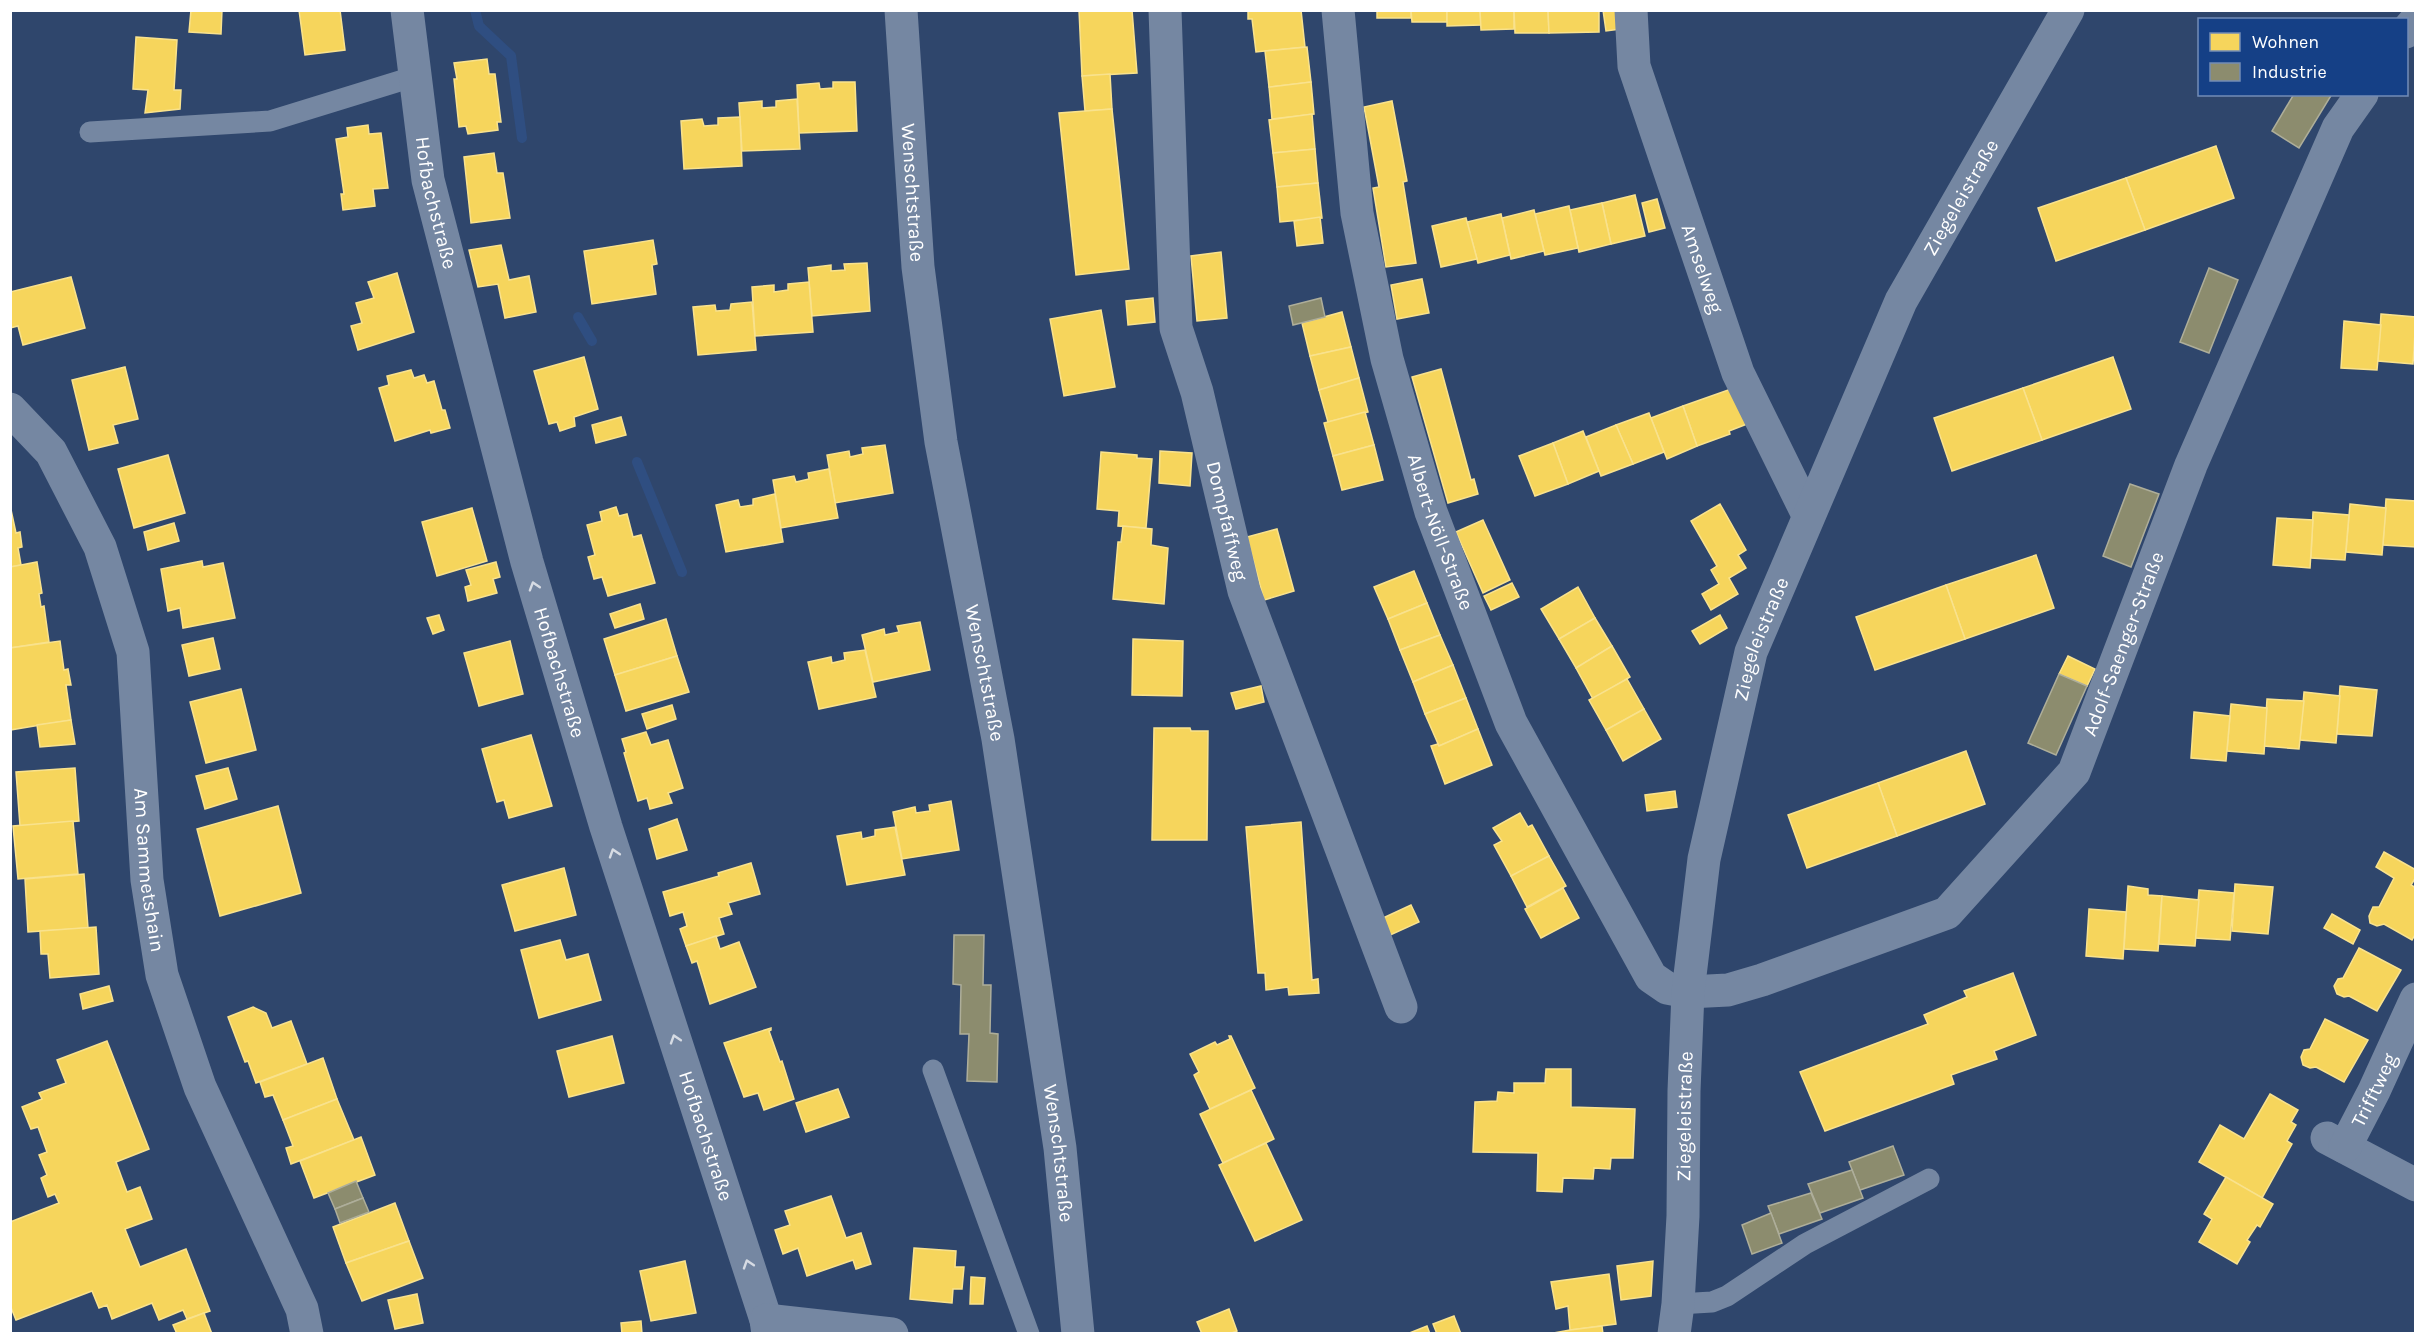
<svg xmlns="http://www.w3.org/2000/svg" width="2426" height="1344" font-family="Karla,sans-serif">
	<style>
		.homes { fill: #f6d55c; stroke: #f9e28d; stroke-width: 1.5 }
		.industry { fill: #8c8c6e; stroke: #aeae9a; stroke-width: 1.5 }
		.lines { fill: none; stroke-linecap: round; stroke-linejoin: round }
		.stream { stroke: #2f4e81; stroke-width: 10 }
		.service { stroke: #7587a2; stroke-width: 21 }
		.minor { stroke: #7587a2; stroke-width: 33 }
		.oneway { stroke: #d6dbe3 }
		.labels { text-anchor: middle; stroke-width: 6; stroke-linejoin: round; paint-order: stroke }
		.street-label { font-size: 20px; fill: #fff; stroke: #154086 }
	</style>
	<rect width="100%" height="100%" fill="#2f466c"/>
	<!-- homes -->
	<g class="homes">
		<polygon points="191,10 222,10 221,34 189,32"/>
		<polygon points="299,10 340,10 345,50 305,55"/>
		<polygon points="1079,10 1132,10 1137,73 1082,76"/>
		<polygon points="1248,10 1301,10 1305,47 1256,52 1252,19 1248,19"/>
		<rect x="1377" y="10" width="34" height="8"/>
		<polygon points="1411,10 1447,10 1447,22 1412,22"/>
		<polygon points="1447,10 1480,10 1481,25 1447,26"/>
		<polygon points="1480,10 1514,10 1514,29 1481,30"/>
		<polygon points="1514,10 1548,10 1549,33 1515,33"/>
		<polygon points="1548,10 1599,10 1599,32 1549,33"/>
		<polygon points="1603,10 1617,10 1620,29 1606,31"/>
		<polygon points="136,37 177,40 174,90 181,90 180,109 145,113 148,90 133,89"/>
		<polygon points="1307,47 1311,82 1269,87 1265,51"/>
		<polygon points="487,59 489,74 495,74 501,122 497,122 498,130 468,134 466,126 459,127 454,79 457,79 454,63"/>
		<polygon points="1110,74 1112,109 1085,111 1082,76"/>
		<polygon points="833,82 855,82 857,131 799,133 797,85 819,83 820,89 833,88"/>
		<polygon points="1311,82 1314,114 1272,119 1269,87"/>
		<polygon points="797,99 800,149 742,151 739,103 762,101 762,108 776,107 776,101"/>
		<polygon points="1392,101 1407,181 1403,182 1416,263 1386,267 1373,188 1379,187 1364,107"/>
		<polygon points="1112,109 1129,269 1076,275 1059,113"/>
		<polygon points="1312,114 1315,149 1273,153 1269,120"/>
		<polygon points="740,117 742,166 684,169 681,121 702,119 704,126 718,125 718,118"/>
		<polygon points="368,125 369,134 381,133 388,188 373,189 375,206 343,210 341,194 344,194 336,139 348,137 347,128"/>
		<polygon points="2216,146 2234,198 2145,230 2126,178"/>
		<polygon points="1315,149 1318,183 1277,187 1273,153"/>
		<polygon points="494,153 497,173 503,173 510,218 471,223 464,157"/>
		<polygon points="2126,178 2145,230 2056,261 2038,208"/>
		<polygon points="1318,183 1322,218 1280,222 1277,187"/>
		<polygon points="1635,195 1645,236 1611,244 1602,203"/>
		<polygon points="1657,199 1665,228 1649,232 1642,203"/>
		<polygon points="1602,203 1611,244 1579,252 1570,210"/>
		<polygon points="1569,206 1578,248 1545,255 1535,214"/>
		<polygon points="1534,210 1544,251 1511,259 1502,218"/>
		<polygon points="1501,214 1510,255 1478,263 1467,222"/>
		<polygon points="1320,217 1323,243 1297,246 1294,221"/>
		<polygon points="1466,218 1477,259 1441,267 1432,226"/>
		<polygon points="653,240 657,264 652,265 656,294 592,304 584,251"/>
		<polygon points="501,245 509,280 529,276 536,312 505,318 498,284 478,287 469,250"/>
		<polygon points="1221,252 1227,318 1197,321 1191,256"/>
		<polygon points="867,263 870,311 812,316 808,268 831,265 831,271 845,270 844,264"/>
		<polygon points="397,273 414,332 358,350 351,326 362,323 356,303 374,298 368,282"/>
		<polygon points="71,277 85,328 23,345 18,326 10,328 10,292"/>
		<polygon points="1422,279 1429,313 1397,319 1391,285"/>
		<polygon points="809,282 813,332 755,336 752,287 774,285 774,292 788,290 788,284"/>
		<polygon points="1153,298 1155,322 1128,325 1126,301"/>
		<polygon points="752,302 756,350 698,355 693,307 715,305 716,311 730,310 731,304"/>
		<polygon points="1101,310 1115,387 1064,396 1050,319"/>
		<polygon points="1342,312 1351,347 1310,356 1302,323"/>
		<polygon points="2381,314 2416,317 2413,364 2378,361"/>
		<polygon points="2344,321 2381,325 2377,370 2341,368"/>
		<polygon points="1351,347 1359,378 1319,390 1310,356"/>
		<polygon points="584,357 598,409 574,417 575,426 560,431 557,422 549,424 534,371"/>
		<polygon points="2113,357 2131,409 2042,440 2023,388"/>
		<polygon points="125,367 138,419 113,425 118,443 89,450 72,380"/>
		<polygon points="1441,369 1471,480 1474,479 1478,494 1448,503 1412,377"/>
		<polygon points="411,370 414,378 424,375 427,383 434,381 442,410 445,410 450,428 431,433 430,430 395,441 379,388 389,385 387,376"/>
		<polygon points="1359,378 1368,412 1328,422 1319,390"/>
		<polygon points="1734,388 1747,424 1729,431 1730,434 1697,446 1683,406"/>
		<polygon points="2023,388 2042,440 1952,471 1934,418"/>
		<polygon points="1683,406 1697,446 1667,459 1651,418"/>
		<polygon points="1365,412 1374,445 1333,456 1324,423"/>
		<polygon points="1649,413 1664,452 1633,464 1616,425"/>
		<polygon points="621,417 626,435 596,443 592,425"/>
		<polygon points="1616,425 1633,464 1601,476 1586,437"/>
		<polygon points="1583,431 1599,471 1568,484 1553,443"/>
		<polygon points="1553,443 1568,484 1535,496 1519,456"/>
		<polygon points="885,445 893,493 835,503 827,455 849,451 850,457 863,454 862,448"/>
		<polygon points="1374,445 1383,480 1342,490 1333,456"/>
		<polygon points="1160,451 1192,453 1190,486 1159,483"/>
		<polygon points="1101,452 1137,455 1137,458 1152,459 1146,528 1118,526 1119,511 1097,509"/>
		<polygon points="168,455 185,513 134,528 118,469"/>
		<polygon points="829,469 838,518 781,528 773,480 794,476 796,482 809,479 808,473"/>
		<polygon points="775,494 783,542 726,552 716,505 738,500 740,507 753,505 753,499"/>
		<polygon points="2386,499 2416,501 2416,547 2383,545"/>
		<polygon points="1720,504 1746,550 1738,555 1746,568 1729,578 1738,594 1711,610 1702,594 1719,584 1711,570 1717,566 1691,521"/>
		<polygon points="2350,504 2386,508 2382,555 2346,552"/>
		<polygon points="10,505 16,533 20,532 22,547 18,548 21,565 10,567"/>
		<polygon points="616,507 619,516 627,514 633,537 641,535 655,583 608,596 602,577 594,579 588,557 595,555 587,525 602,521 600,512"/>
		<polygon points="472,508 487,561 437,576 422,522"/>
		<polygon points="2313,512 2349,515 2345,560 2311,558"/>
		<polygon points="2277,518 2313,520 2310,568 2273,565"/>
		<polygon points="1483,520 1510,580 1483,593 1456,532"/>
		<polygon points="174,523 179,541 148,550 144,532"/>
		<polygon points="1123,526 1152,529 1151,545 1168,548 1164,604 1113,599 1118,542 1121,542"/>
		<polygon points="1277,529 1294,591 1264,600 1247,537"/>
		<polygon points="2036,555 2054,608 1965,639 1946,585"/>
		<polygon points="202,561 203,567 223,563 235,618 183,628 180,608 168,611 161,569"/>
		<polygon points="37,562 42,593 39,594 41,607 44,606 49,642 10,648 10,567"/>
		<polygon points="496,562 500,577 493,579 497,593 468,601 465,587 471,585 466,570"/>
		<polygon points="1414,571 1427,603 1388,619 1374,587"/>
		<polygon points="1512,583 1519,597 1491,610 1484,596"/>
		<polygon points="1946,585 1965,639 1875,670 1856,617"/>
		<polygon points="1578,587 1595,618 1559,639 1541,609"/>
		<polygon points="1427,603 1440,635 1400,650 1388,619"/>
		<polygon points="640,604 644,619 615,628 610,614"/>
		<polygon points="439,615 444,630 433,634 427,618"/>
		<polygon points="1720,615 1727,628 1700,644 1692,631"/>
		<polygon points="1595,618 1612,646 1576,668 1559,639"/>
		<polygon points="666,619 677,656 615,675 604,639"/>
		<polygon points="920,622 930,670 873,682 862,635 884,629 885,635 899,632 897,626"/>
		<polygon points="1440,635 1453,665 1413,682 1400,650"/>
		<polygon points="213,638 220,669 189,676 182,645"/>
		<polygon points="1133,639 1183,641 1182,696 1132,695"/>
		<polygon points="60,641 64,670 68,669 71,685 66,685 71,720 10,730 10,648"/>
		<polygon points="510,641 523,694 479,706 464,653"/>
		<polygon points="1612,646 1630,677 1593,699 1576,668"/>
		<polygon points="865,650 876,697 819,709 808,662 831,657 832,663 845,660 844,653"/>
		<polygon points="677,656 689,692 626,711 615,675"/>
		<polygon points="2068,656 2095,669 2087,686 2059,674"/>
		<polygon points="1453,665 1466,698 1425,714 1413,682"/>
		<polygon points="1627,679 1644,709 1606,730 1589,700"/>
		<polygon points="1261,686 1264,702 1236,709 1231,693"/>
		<polygon points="2340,686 2377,690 2372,736 2337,734"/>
		<polygon points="241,689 256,750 206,763 190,702"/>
		<polygon points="2304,692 2340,696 2336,743 2300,740"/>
		<polygon points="1466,698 1478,729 1439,746 1425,714"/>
		<polygon points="2267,699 2304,701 2299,749 2264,746"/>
		<polygon points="2231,704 2267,708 2264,754 2227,751"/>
		<polygon points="672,705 676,719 647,729 642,714"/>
		<polygon points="1644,709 1661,739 1623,761 1606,730"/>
		<polygon points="2194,712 2230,716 2226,761 2191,758"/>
		<polygon points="71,720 75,744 40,747 37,725"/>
		<polygon points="1154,728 1190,728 1191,731 1208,731 1207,840 1152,840"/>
		<polygon points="1478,729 1492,765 1445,784 1431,746 1438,744 1439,746"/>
		<polygon points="646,732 651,745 668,740 683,788 668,793 672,803 650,809 647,798 638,801 624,753 626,752 622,739"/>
		<polygon points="531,735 552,806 509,818 504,800 497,802 482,749"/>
		<polygon points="1966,751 1985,804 1897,836 1878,783"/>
		<polygon points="75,768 79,821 20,826 16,772"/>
		<polygon points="228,768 237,799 205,809 196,776"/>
		<polygon points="1878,783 1897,836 1807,868 1788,815"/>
		<polygon points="1675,791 1677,807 1647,811 1645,795"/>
		<polygon points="951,801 959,850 902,859 893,812 915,807 916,813 930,811 929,805"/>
		<polygon points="278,806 301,893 220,916 197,829"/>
		<polygon points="1520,813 1528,827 1532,825 1549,856 1511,876 1494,845 1502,841 1493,828"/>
		<polygon points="677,819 687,850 657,859 649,829"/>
		<polygon points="73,821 78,874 18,879 13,826"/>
		<polygon points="1301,822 1312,980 1318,979 1319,993 1289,995 1288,987 1266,990 1265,973 1258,973 1246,827"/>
		<polygon points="895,827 905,875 847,885 837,836 861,832 862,839 875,836 875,830"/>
		<polygon points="2384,852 2416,870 2416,877 2411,885 2416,888 2416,933 2412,940 2384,924 2377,926 2370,923 2369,916 2373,907 2379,907 2394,878 2376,867"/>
		<polygon points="1549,856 1566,886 1527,907 1511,876"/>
		<polygon points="751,863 760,894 728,903 732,914 719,918 724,934 686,946 680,929 687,926 683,912 670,916 663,892 719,876 718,873"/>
		<polygon points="564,868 576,915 515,931 502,885"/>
		<polygon points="84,874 88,928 28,932 25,879"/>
		<polygon points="2235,884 2273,887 2268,934 2232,931"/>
		<polygon points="2128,886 2148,889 2148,895 2162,896 2158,951 2124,949"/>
		<polygon points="1563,888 1579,918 1541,938 1525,909"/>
		<polygon points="2199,890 2234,893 2230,940 2195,938"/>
		<polygon points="2162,896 2199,900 2195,946 2159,944"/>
		<polygon points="1411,905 1419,922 1388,936 1381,919"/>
		<polygon points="2089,909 2126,912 2123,959 2086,956"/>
		<polygon points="2332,914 2360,930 2353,944 2324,928"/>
		<polygon points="96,927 99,974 50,978 48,954 41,954 40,931"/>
		<polygon points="716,936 720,949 739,942 756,987 710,1004 697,961 692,963 686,946"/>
		<polygon points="560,940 566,960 588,954 601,1000 539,1018 521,950"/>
		<polygon points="2359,948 2401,970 2377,1011 2349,996 2344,997 2337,994 2334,986 2338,979 2343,978"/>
		<polygon points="2013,973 2036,1035 1994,1051 1997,1059 1951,1075 1954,1084 1825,1131 1800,1072 1928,1024 1924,1015 1967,997 1964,991"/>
		<polygon points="109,986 113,1001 83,1009 80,994"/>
		<polygon points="253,1007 266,1013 272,1028 291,1021 307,1064 256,1083 248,1061 245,1062 228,1017"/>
		<polygon points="2325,1019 2368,1040 2344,1082 2316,1067 2310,1068 2303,1065 2301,1057 2304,1050 2310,1049"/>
		<polygon points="771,1028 771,1030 769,1031 780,1062 782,1061 794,1099 764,1110 758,1093 744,1097 724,1043"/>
		<polygon points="612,1036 624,1083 569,1097 557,1051"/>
		<polygon points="1229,1036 1231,1036 1255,1088 1210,1109 1194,1075 1199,1072 1190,1054 1215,1042 1217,1045 1230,1039"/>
		<polygon points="107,1041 149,1149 116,1162 127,1192 140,1187 152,1219 125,1229 140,1267 186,1249 210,1311 187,1319 183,1310 159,1320 152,1303 112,1319 107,1305 99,1308 92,1291 16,1320 10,1305 10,1222 59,1203 55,1194 48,1197 41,1178 47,1175 39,1155 47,1152 38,1127 31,1129 22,1107 42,1099 39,1093 66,1083 57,1060"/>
		<polygon points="323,1058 337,1099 283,1120 273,1095 265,1097 260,1082"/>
		<polygon points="1546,1069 1571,1069 1571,1107 1635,1109 1633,1158 1611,1158 1610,1169 1594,1168 1593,1179 1563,1178 1562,1192 1537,1191 1538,1153 1473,1152 1475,1102 1497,1101 1498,1092 1514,1093 1514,1083 1545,1083"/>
		<polygon points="838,1089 849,1117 806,1132 796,1103"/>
		<polygon points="1251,1090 1274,1139 1223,1163 1200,1114"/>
		<polygon points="2270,1094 2298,1110 2291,1122 2296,1125 2287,1141 2292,1144 2262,1198 2199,1162 2220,1125 2244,1139"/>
		<polygon points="337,1099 354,1140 291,1164 286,1148 293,1146 283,1120"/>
		<polygon points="361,1137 375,1175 314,1198 300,1161"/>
		<polygon points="1266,1143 1302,1220 1255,1241 1219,1165"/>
		<polygon points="2226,1177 2273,1204 2260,1227 2257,1225 2247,1240 2250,1242 2237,1264 2199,1242 2212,1219 2204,1214"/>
		<polygon points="831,1196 846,1238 861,1233 871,1264 856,1269 853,1260 807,1276 798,1248 783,1254 775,1230 790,1225 785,1211"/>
		<polygon points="395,1203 409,1241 346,1263 333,1227"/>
		<polygon points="409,1241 423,1278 362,1301 346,1263"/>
		<polygon points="914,1248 956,1251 955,1267 964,1267 962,1289 953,1289 952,1303 910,1299"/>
		<polygon points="685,1261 696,1313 651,1321 640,1271"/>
		<polygon points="1653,1261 1651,1296 1621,1300 1617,1266"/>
		<polygon points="1609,1274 1616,1324 1570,1330 1568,1306 1556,1309 1551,1282"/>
		<polygon points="971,1277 985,1278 983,1304 970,1304"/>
		<polygon points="417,1294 423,1323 395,1329 388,1300"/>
		<polygon points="1229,1309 1237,1331 1229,1334 1202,1334 1197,1322"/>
		<polygon points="204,1313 212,1334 177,1334 173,1325"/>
		<polygon points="1454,1316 1461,1334 1437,1334 1433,1324"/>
		<polygon points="641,1321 642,1334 622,1334 621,1323"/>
		<polygon points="1427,1326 1430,1334 1407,1334"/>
		<polygon points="1602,1326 1603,1334 1548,1334 1570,1330"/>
	</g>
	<!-- industry -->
	<g class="industry">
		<polygon points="2294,94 2332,94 2299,148 2272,131"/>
		<polygon points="2209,268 2238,280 2209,353 2180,342"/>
		<polygon points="1321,298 1325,317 1293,325 1289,306"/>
		<polygon points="2130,484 2159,494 2131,567 2103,556"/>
		<polygon points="2059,674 2087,686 2056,755 2028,743"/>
		<polygon points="954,935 984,935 983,985 991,985 990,1033 998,1034 997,1082 967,1081 969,1034 960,1034 961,985 953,984"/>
		<polygon points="1893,1146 1904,1175 1860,1190 1849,1162"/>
		<polygon points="1852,1170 1863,1198 1820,1213 1808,1184"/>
		<polygon points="356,1181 363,1198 335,1209 328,1193"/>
		<polygon points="1811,1193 1822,1219 1779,1234 1768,1206"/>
		<polygon points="363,1198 369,1212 340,1223 335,1209"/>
		<polygon points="1771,1213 1782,1243 1752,1254 1742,1225"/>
	</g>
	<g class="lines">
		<!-- stream -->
		<g class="stream">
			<polyline points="475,10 479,26 511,56 522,138"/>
			<polyline points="578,317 592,341"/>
			<polyline points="637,462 682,572"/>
		</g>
		<!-- service -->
		<g class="service">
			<polyline points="90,132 270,121 416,76"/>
			<polyline points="933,1070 1029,1334"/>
			<polyline points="1678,1304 1712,1302 1727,1296 1805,1244 1929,1179"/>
		</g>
		<!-- minor -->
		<g class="minor">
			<path id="s1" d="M407,10l21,170 99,382 79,265 160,493 2,14"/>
			<path id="s2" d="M901,10l17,257 23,175 57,297 62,409 18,186"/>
			<path id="s3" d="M1165,10l11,318 21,64 47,199 157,416"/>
			<path id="s4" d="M1338,10l19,203 30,146 44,153 80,211 140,254 16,11 21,4 40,-2 34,-10 185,-67 127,-141 117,-307 147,-337 24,-34"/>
			<path id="s5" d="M1631,10l3,56 104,307 70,142"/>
			<polyline points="2406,32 2416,20"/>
			<path id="s6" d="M10,409l41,43 49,95 33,105 14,228 15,95 38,112 102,222 5,25"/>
			<polyline points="2327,1138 2416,1185"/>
			<path id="s7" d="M2345,1147l29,-56 42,-92"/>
			<polyline points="766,1320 892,1334"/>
			<path id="s8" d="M1674,1334l4,-30 5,-88 1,-125 4,-99 16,-133 47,-207 150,-351 167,-291"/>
		</g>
	</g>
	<!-- one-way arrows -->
	<defs><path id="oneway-chevron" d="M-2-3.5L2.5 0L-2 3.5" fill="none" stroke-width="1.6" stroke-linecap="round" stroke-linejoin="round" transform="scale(1.5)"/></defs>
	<g class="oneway">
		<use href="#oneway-chevron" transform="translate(534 586) rotate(-107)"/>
		<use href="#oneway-chevron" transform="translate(614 853) rotate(-108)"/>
		<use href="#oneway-chevron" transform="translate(675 1039) rotate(-108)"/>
		<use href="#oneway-chevron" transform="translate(748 1264) rotate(-108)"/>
	</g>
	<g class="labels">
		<!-- street labels -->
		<g class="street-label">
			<text dy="7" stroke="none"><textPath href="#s2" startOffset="183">Wenschtstraße</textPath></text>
			<text dy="7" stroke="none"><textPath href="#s8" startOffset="1190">Ziegeleistraße</textPath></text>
			<text dy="7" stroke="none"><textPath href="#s1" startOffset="195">Hofbachstraße</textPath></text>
			<text dy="7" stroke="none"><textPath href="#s5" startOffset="270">Amselweg</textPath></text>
			<text dy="7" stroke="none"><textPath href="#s3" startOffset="518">Dompfaffweg</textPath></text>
			<text dy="7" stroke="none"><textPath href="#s4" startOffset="534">Albert-Nöll-Straße</textPath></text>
			<text dy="7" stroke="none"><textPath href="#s8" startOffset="704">Ziegeleistraße</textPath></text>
			<text dy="7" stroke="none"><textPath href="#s4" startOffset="1668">Adolf-Saenger-Straße</textPath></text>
			<text dy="7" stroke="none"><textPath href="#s1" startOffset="681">Hofbachstraße</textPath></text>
			<text dy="7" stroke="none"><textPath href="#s2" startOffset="669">Wenschtstraße</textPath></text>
			<text dy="7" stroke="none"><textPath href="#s6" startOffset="495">Am Sammetshain</textPath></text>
			<text dy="7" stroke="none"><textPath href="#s7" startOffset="64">Trifftweg</textPath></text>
			<text dy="7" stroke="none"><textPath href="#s8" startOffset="218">Ziegeleistraße</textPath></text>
			<text dy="7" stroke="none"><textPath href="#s1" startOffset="1167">Hofbachstraße</textPath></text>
			<text dy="7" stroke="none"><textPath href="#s2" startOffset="1155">Wenschtstraße</textPath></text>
		</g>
	</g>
	<!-- border -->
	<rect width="2426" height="1344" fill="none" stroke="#ffffff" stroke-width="24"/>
	<!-- legend -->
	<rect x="2198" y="18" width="210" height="78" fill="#154086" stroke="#738cb6" stroke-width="1.5"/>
	<rect x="2210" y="33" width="30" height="18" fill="#f6d55c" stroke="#738cb6" stroke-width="1.5"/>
	<text x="2252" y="48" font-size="18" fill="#ffffff">Wohnen</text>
	<rect x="2210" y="63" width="30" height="18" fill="#8c8c6e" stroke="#738cb6" stroke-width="1.5"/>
	<text x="2252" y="78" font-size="18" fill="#ffffff">Industrie</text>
</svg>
